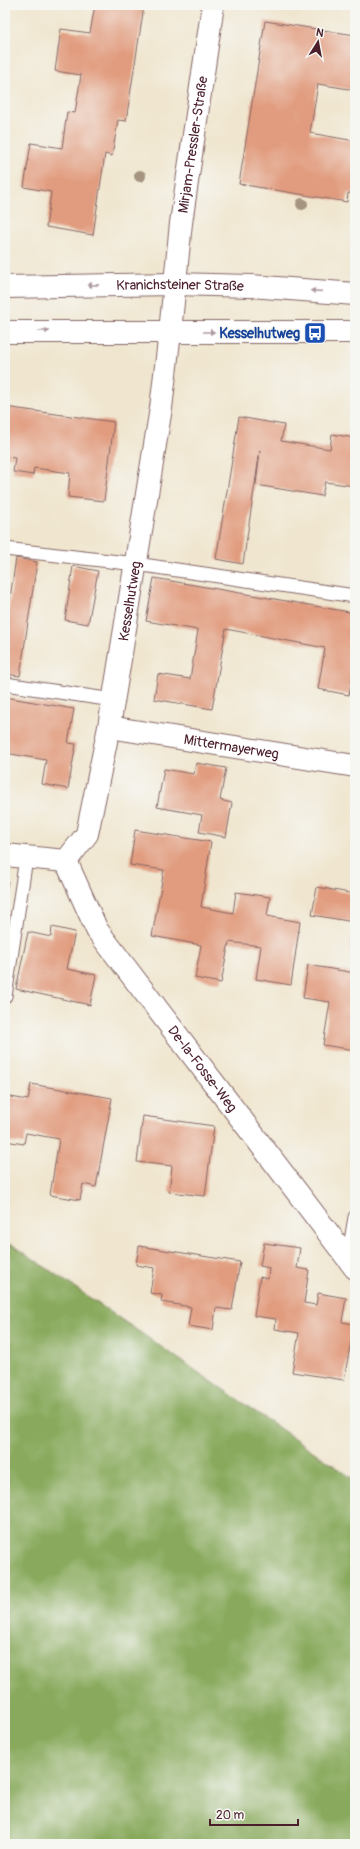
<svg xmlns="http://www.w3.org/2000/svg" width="360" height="1849" font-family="Pangolin,sans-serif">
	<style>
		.forest { fill: #89aa5d; stroke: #6a6444 }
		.building { fill: #e19b7e }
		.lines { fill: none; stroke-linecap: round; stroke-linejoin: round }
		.service-casing { stroke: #846564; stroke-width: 15 }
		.minor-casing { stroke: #846564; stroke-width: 24 }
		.secondary-casing { stroke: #846564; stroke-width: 24 }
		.service { stroke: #fff; stroke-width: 13 }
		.minor { stroke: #fff; stroke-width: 22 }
		.secondary { stroke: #fff; stroke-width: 22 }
		.tree { fill: #a5947f }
		.oneway { fill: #ae9aa0 }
		.labels { text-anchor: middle; stroke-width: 3; stroke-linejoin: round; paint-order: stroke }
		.street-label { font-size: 14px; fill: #4a1f2b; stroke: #f6f6f2 }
		.transit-label { font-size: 14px; font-weight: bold; fill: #164399; stroke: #f6f6f2; text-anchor: end }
	</style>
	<rect width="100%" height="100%" fill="#f6f6f2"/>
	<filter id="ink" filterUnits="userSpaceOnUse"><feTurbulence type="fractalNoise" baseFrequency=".025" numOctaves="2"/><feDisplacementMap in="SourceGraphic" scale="8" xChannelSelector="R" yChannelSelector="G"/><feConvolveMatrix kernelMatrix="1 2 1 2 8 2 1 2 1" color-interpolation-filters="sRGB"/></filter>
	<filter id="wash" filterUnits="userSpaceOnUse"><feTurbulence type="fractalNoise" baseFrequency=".012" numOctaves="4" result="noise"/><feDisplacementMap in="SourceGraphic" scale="16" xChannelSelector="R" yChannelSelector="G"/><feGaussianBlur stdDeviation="0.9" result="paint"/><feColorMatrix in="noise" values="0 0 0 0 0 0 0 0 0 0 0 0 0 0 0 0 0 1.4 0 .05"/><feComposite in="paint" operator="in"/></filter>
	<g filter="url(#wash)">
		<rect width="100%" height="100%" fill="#f0e6cf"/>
		<!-- forest -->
		<polygon class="forest" points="5,1243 13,1245 355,1480 355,1844 5,1844"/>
		<g id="blocks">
			<!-- building -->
			<g class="building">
				<polygon points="95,5 144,6 126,121 118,120 112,156 105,154 93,235 46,227 51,192 24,187 31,143 62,148 67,112 75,113 81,75 55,71 61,29 90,33"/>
				<polygon points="265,21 355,35 355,90 318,84 310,133 355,141 355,194 348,193 347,202 239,184"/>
				<polygon points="5,407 114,422 104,501 68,497 70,473 34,468 33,475 13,472 15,458 5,457"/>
				<polygon points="239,417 284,425 281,441 330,449 332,434 355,438 355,486 325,482 322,496 256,485 260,450 243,564 216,559"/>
				<polygon points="16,558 37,562 20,676 5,674 5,632"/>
				<polygon points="73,566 98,571 88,624 65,620"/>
				<polygon points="154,578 355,613 355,661 349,695 318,689 325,648 226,629 212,709 154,699 158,674 190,679 198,630 146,621"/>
				<polygon points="5,697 74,709 68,743 76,744 68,789 42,784 46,760 5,753"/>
				<polygon points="196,763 226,768 220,800 232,803 226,837 199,832 202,815 157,807 164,769 194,774"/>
				<polygon points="135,830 211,842 201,907 233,913 236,892 270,897 267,916 300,922 291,985 256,979 261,946 229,942 221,983 195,978 201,945 152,936 164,870 130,865"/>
				<polygon points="5,880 8,881 6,891 5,891"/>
				<polygon points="317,887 355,894 355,950 350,949 354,922 312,915"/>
				<polygon points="52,927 75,932 67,969 96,975 90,1005 16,989 28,932 51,937"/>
				<polygon points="308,965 355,973 355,1050 323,1045 330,1002 303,998"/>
				<polygon points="31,1084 112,1098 96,1187 83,1184 80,1200 50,1195 59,1139 26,1133 24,1144 5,1141 5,1096 28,1100"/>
				<polygon points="143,1116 214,1126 205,1196 169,1192 172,1166 137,1162"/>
				<polygon points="264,1243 300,1248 297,1268 309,1270 304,1303 316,1305 318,1293 346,1298 342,1322 354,1324 344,1380 292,1372 299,1333 275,1329 276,1319 254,1316 260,1277 268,1279 269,1268 260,1266"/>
				<polygon points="139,1246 240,1262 232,1310 216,1308 213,1330 188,1326 191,1307 161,1302 162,1295 150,1293 154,1268 136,1265"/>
			</g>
		</g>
	</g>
	<g filter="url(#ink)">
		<use href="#blocks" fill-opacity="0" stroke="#846564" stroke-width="1"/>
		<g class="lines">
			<!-- service casing -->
			<g class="service-casing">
				<g id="service">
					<polyline points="5,549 136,564 355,596"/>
					<polyline points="5,684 113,700"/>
					<polyline points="5,996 26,859"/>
					<polyline points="348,1259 355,1217"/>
				</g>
			</g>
			<!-- minor casing -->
			<g class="minor-casing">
				<g id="minor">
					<path id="s1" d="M109,727l246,39"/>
					<polyline points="5,855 66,861"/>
					<path id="s2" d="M66,861l21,-27 22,-107 52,-319 9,-76 11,-109 32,-218"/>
					<path id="s3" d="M66,861l31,69 258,338"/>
				</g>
			</g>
			<!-- secondary casing -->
			<g class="secondary-casing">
				<g id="secondary">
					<path id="s4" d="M5,287l169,-3 77,2 104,8"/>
					<polyline points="5,332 355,332"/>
				</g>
			</g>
			<!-- service -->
			<use href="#service" class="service"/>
			<!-- minor -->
			<use href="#minor" class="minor"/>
			<!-- secondary -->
			<use href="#secondary" class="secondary"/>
		</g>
		<!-- trees -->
		<g class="tree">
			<circle cx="140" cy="176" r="6"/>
			<circle cx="302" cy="204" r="6"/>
		</g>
		<!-- one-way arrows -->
		<defs><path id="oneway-solid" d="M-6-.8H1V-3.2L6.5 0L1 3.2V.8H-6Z"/></defs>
		<g class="oneway">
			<use href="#oneway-solid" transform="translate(93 285) rotate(179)"/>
			<use href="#oneway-solid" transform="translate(316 291) rotate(-176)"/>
			<use href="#oneway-solid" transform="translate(44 331)"/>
			<use href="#oneway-solid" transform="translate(209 332)"/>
		</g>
	</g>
	<!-- icons -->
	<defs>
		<g id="bus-square" transform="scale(1.15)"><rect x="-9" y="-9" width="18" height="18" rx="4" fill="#1a4fb4" stroke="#f6f6f2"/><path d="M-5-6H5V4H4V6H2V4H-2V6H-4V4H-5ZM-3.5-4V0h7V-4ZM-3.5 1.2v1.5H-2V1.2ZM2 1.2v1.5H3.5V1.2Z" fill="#fff"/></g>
	</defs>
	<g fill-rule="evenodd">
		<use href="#bus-square" x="315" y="333"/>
	</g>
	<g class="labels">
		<!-- street labels -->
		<g class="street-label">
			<text dy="5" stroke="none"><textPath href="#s2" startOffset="732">Mirjam-Pressler-Straße</textPath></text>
			<text dy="5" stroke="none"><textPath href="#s4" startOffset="175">Kranichsteiner Straße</textPath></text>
			<text dy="5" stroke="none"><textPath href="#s2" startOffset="271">Kesselhutweg</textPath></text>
			<text dy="5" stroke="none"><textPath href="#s1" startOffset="124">Mittermayerweg</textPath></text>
			<text dy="5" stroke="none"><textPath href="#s3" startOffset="250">De-la-Fosse-Weg</textPath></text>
		</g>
		<!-- transit labels -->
		<g class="transit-label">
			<text x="300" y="338">Kesselhutweg</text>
		</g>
	</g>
	<!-- margin -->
	<rect width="360" height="1849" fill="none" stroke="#f6f6f2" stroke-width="20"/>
	<!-- north arrow -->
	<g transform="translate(318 42) rotate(11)" stroke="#f6f6f2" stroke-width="3" paint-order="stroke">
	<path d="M0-3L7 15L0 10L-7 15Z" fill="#4a1f2b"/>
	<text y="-6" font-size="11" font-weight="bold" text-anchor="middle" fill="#4a1f2b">N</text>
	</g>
	<!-- scale -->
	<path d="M210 1819v6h88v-6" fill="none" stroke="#4a1f2b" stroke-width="2"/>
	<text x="216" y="1819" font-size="12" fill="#4a1f2b" stroke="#f6f6f2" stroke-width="3" paint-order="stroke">20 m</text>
</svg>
